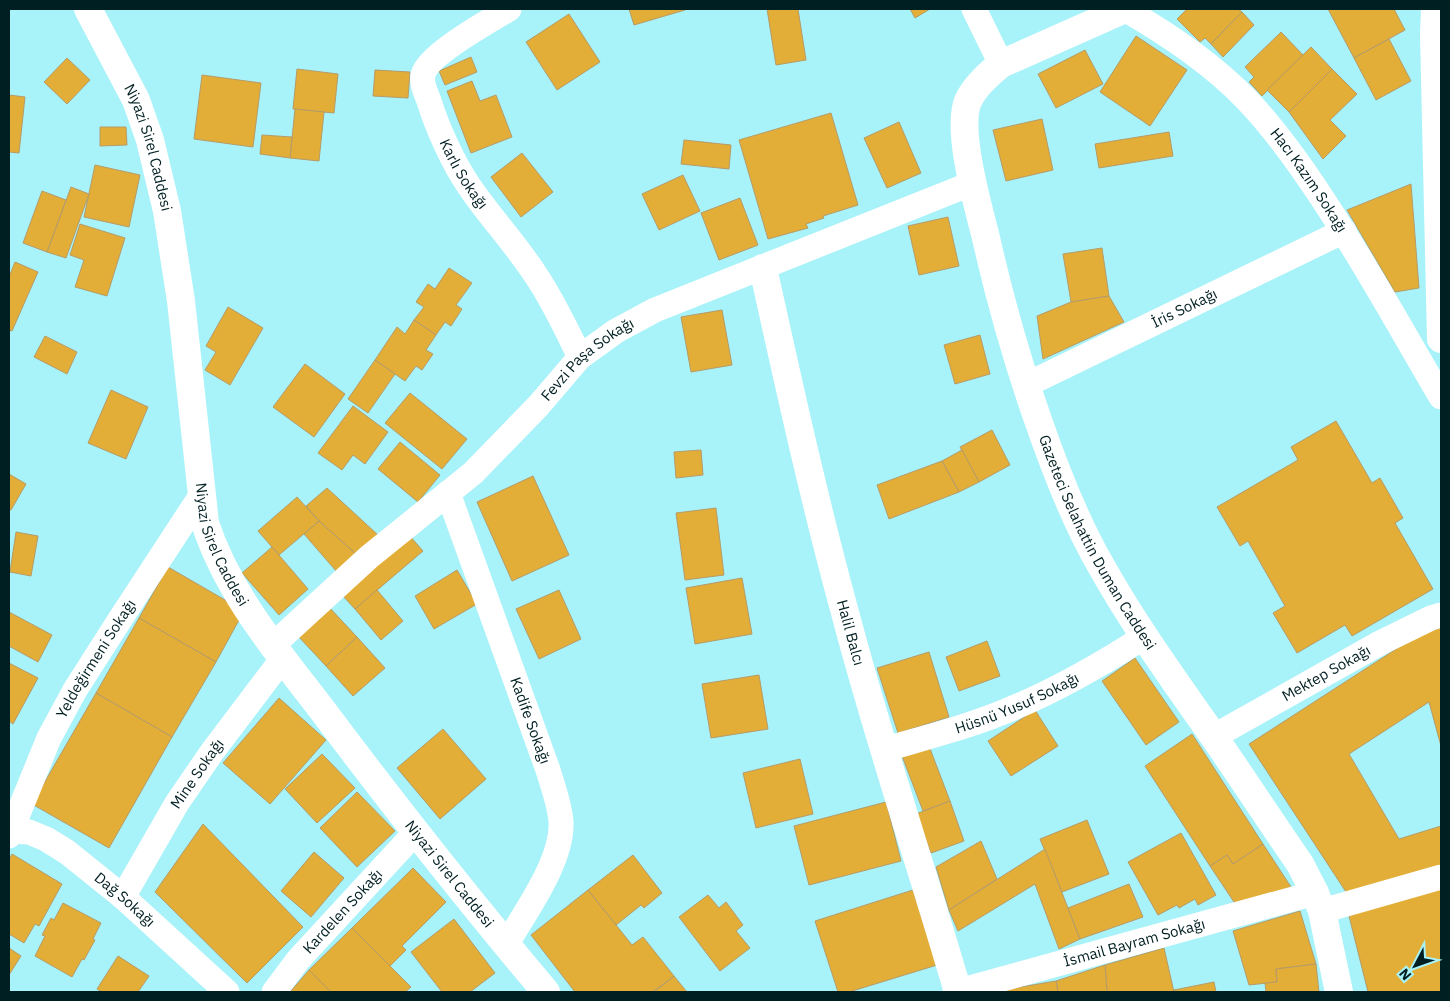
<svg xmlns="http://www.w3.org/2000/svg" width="1450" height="1001" font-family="'IBM Plex Sans',sans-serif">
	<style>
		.building { fill: #e3ae37; stroke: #b59b69 }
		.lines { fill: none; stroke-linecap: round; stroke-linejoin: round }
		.minor { stroke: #fff; stroke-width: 25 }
		.tertiary { stroke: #fff; stroke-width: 28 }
		.labels { text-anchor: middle; stroke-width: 4; stroke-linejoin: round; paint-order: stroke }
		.street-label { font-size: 15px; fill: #001f22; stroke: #a8f2f9 }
	</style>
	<rect width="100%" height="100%" fill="#a8f2f9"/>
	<!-- building -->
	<g class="building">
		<polygon points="629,9 684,9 685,10 634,25"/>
		<polygon points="767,9 798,9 806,60 776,65"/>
		<polygon points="910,9 930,9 915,18"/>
		<polygon points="1187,9 1238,9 1242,12 1211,44 1205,38 1200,42 1177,19"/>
		<polygon points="1328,9 1394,9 1405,30 1354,58"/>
		<polygon points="1242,12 1254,25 1223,57 1211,44"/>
		<polygon points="569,14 600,62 557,90 526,42"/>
		<polygon points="1281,32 1303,55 1262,96 1249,82 1254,77 1245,67"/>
		<polygon points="1136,36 1187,70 1150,126 1100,92"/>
		<polygon points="1389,39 1411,81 1376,100 1354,58"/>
		<polygon points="1311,47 1332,69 1289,112 1267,90"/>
		<polygon points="1085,50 1103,84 1056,108 1038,74"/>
		<polygon points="471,57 477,72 445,85 439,71"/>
		<polygon points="67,58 90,80 67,104 44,82"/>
		<polygon points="297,69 338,74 334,113 293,109"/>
		<polygon points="1332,69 1357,94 1330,120 1346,136 1323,159 1289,112"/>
		<polygon points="375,70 410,72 408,98 373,96"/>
		<polygon points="202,75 261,83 253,147 194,139"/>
		<polygon points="472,81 480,101 496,95 512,137 471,153 447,91"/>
		<polygon points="9,95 25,97 19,153 9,152"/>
		<polygon points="295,109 324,112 319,161 290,158"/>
		<polygon points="831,113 858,205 823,216 824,218 806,224 808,228 768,239 739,140"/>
		<polygon points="1042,119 1053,170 1006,181 993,130"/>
		<polygon points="899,122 921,173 887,188 864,138"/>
		<polygon points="100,127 126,127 127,145 100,146"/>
		<polygon points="1169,132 1173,156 1099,168 1095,144"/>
		<polygon points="262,135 292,137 290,158 260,154"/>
		<polygon points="684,140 731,145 729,169 681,164"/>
		<polygon points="522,153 553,192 521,217 491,177"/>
		<polygon points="95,165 140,175 129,227 84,217"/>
		<polygon points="683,175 700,211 659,230 642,194"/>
		<polygon points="1411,184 1419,288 1395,292 1347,210"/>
		<polygon points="71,187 89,194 66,258 47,252"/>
		<polygon points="42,191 66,200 47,252 23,243"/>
		<polygon points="740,198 758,245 719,260 701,213"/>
		<polygon points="948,217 959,266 919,275 908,226"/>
		<polygon points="80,224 125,238 107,296 75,287 84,260 70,255"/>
		<polygon points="1102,248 1109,296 1071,302 1063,254"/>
		<polygon points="15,262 38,272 12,331 9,330 9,277"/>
		<polygon points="449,268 472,283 456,305 462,309 451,326 445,322 436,335 414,320 424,307 416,302 428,284 435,289"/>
		<polygon points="1109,296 1124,322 1043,359 1037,316 1071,302"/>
		<polygon points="228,307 263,328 230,385 205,370 216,352 206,346"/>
		<polygon points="722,310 732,365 691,372 681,317"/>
		<polygon points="414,320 436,335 426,350 433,354 422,370 416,366 405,381 375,360 397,327 405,334"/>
		<polygon points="980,335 990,374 955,384 944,345"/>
		<polygon points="45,336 77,352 67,374 34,357"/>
		<polygon points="375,360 395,374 368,413 348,399"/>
		<polygon points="305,364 345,394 314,437 273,407"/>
		<polygon points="111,390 148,407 126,459 88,443"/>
		<polygon points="410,393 467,439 442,469 385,423"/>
		<polygon points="353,406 388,432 365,464 353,455 342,470 318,453"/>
		<polygon points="1336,421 1372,483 1380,478 1403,518 1395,523 1433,589 1352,636 1345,625 1297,653 1273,613 1285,606 1248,541 1240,546 1217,507 1298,460 1291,447"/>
		<polygon points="992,430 1010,465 979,482 960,447"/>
		<polygon points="400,442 440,475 418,502 378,469"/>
		<polygon points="701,450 703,475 676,478 674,452"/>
		<polygon points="962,450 979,482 959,492 942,461"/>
		<polygon points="942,461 959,492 889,519 877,485"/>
		<polygon points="9,474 26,484 11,510 9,509"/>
		<polygon points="533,476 569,555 512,581 477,502"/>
		<polygon points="327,488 378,535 357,555 319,521 306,506"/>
		<polygon points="297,497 319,521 279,555 258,531"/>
		<polygon points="716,508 724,575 685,580 676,513"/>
		<polygon points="319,521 357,555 337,572 304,534"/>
		<polygon points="16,532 38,536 31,576 10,572"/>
		<polygon points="409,535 423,551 355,609 341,594"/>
		<polygon points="272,547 308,589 279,615 242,573"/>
		<polygon points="168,567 244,611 216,662 139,618"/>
		<polygon points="457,570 477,604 434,629 415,596"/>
		<polygon points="742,578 752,634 695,644 686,588"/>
		<polygon points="377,590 403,621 381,640 355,609"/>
		<polygon points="559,590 581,639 539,659 516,609"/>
		<polygon points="328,606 357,637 326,666 297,635"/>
		<polygon points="9,612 52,635 38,662 9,646"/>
		<polygon points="139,618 216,662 172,737 96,693"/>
		<polygon points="1441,628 1441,746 1429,702 1349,754 1399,839 1441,826 1441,868 1348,895 1249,744 1421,633"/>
		<polygon points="357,637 385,668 353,696 326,666"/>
		<polygon points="987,641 1000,676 959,691 946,657"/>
		<polygon points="929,652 949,717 898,733 877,668"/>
		<polygon points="1135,658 1179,722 1146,745 1102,681"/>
		<polygon points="9,663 38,678 13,724 9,721"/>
		<polygon points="759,675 768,729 711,738 702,684"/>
		<polygon points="96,693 172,737 109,848 32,804"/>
		<polygon points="279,698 326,740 270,804 223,763"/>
		<polygon points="1035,710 1058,746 1011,776 988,741"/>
		<polygon points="443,729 486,779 440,819 397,768"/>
		<polygon points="1192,734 1263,844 1233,864 1227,855 1210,866 1145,766"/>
		<polygon points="929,746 950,801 923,811 902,756"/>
		<polygon points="322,754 355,788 317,823 285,789"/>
		<polygon points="800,759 813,814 756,828 743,773"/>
		<polygon points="357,792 395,831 357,867 320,828"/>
		<polygon points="950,801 964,841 931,853 916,814"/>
		<polygon points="886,802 901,861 809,885 794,826"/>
		<polygon points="1087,820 1109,874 1062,892 1040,839"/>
		<polygon points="203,824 303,927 247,983 155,892"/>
		<polygon points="1181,833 1216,895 1198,905 1195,899 1179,908 1177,905 1158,915 1128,862"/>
		<polygon points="981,841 997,879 949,910 936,867"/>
		<polygon points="1263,844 1291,887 1236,905 1210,866 1227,855 1233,864"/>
		<polygon points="1045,849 1080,939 1059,949 1035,884 958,931 949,910"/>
		<polygon points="314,852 344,878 311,917 281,891"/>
		<polygon points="12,854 62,884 39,926 35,924 24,943 9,934 9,860"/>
		<polygon points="633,855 662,893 644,908 641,905 616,925 588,890"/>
		<polygon points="413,868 446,902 402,946 406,950 390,966 352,928"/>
		<polygon points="1129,884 1143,917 1080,939 1068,908"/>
		<polygon points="1441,888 1441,992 1368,992 1348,912"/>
		<polygon points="588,890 632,945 643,937 674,976 653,992 575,992 531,935"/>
		<polygon points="913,890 937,965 849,992 838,992 815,921"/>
		<polygon points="708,895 719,908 726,902 743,925 736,931 750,948 720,971 679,917"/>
		<polygon points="63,903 101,923 93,939 95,940 84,960 82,959 72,977 35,956 45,936 42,935 51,918 54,920"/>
		<polygon points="1300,911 1316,964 1276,969 1277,982 1249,985 1233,931"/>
		<polygon points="454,919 495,973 470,992 442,992 411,952"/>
		<polygon points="352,928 411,987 405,992 331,992 309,970"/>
		<polygon points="9,948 21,956 9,975"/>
		<polygon points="1164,948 1174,992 1107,992 1105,965"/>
		<polygon points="118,956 149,976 138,992 102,992 97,989"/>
		<polygon points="1316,964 1319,992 1266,992 1265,983 1277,982 1276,969"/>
		<polygon points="1105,965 1107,992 1058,992 1056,981"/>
		<polygon points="309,970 331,992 290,992"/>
		<polygon points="674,976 687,992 653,992 663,985"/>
		<polygon points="1056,981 1058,992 991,992"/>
		<polygon points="1214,982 1216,992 1174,992 1174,990"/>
	</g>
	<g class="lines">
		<!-- minor -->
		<g class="minor">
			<path id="s1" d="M509,9c-18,11 -82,46 -86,66 -2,8 3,18 6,26 8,26 24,62 40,85 20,30 46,57 66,88 18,26 31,55 45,83"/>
			<polyline points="974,9 1001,64"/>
			<path id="s2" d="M1124,9c44,25 87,54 122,90 29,30 53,64 76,99 43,65 80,133 119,199"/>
			<path id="s3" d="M1026,385l318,-154"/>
			<path id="s4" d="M448,493l100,277c5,17 12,35 13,52 2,39 -36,90 -55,123"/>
			<path id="s5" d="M273,645l96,-88 104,-84 66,-68 41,-48 36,-26 39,-21 318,-127"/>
			<path id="s6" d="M1213,737l167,-94 51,-25 10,-3"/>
			<path id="s7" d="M883,750c44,-13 89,-24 130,-42 46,-19 89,-44 131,-71"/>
			<path id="s8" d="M9,831l20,1 17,7 21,13 56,45 104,95"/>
			<path id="s9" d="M9,836l40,-98 26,-48 44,-69 83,-127"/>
			<path id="s10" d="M123,897l54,-94 35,-51 71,-94"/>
			<polyline points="1322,911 1441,877"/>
			<path id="s11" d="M274,992l24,-32 23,-25 94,-102"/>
			<path id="s12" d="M955,992l360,-99"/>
		</g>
		<!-- tertiary -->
		<g class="tertiary">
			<path id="s13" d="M88,9l48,91 14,40 17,71 14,90 24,222c23,71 73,129 118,188 72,96 146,190 223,281"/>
			<path id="s14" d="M1125,9l-124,55c-12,10 -26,22 -33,37 -12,29 10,105 18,137 14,62 31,122 52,182 17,49 36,99 62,144 34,61 74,116 114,173 29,42 57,85 86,127l15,29 7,18 17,81"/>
			<polyline points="1435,9 1434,34 1441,339"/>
			<path id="s15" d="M763,268c26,118 52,236 84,352 33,125 75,248 111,372"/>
		</g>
	</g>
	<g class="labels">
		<!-- street labels -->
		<g class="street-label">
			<text dy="5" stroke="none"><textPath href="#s13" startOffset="152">Niyazi Sirel Caddesi</textPath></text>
			<text dy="5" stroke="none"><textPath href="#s1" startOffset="218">Karlı Sokağı</textPath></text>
			<text dy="5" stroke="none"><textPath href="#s2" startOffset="255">Hacı Kazım Sokağı</textPath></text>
			<text dy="5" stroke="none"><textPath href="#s3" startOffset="176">İris Sokağı</textPath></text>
			<text dy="5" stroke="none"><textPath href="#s5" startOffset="426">Fevzi Paşa Sokağı</textPath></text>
			<text dy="5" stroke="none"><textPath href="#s13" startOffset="558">Niyazi Sirel Caddesi</textPath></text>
			<text dy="5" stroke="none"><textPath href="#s14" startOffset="651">Gazeteci Selahattin Duman Caddesi</textPath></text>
			<text dy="5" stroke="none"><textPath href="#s15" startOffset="375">Halil Balcı</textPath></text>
			<text dy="5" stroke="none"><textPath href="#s9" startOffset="198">Yeldeğirmeni Sokağı</textPath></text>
			<text dy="5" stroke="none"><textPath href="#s6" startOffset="130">Mektep Sokağı</textPath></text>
			<text dy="5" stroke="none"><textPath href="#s7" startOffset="142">Hüsnü Yusuf Sokağı</textPath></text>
			<text dy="5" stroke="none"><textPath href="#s4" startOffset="242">Kadife Sokağı</textPath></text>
			<text dy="5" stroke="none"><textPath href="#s10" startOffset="144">Mine Sokağı</textPath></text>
			<text dy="5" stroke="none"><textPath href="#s13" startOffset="962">Niyazi Sirel Caddesi</textPath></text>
			<text dy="5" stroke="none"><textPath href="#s8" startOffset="138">Dağ Sokağı</textPath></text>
			<text dy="5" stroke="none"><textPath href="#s11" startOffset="106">Kardelen Sokağı</textPath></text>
			<text dy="5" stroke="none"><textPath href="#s12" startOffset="186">İsmail Bayram Sokağı</textPath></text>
		</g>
	</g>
	<!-- border -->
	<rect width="1450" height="1001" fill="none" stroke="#001f22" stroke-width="20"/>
	<!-- north arrow -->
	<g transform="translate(1415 966) rotate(229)" stroke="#a8f2f9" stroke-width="4" paint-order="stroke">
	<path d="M0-4L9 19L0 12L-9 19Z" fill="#001f22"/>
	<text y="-8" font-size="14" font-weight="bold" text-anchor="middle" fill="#001f22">N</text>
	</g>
</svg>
